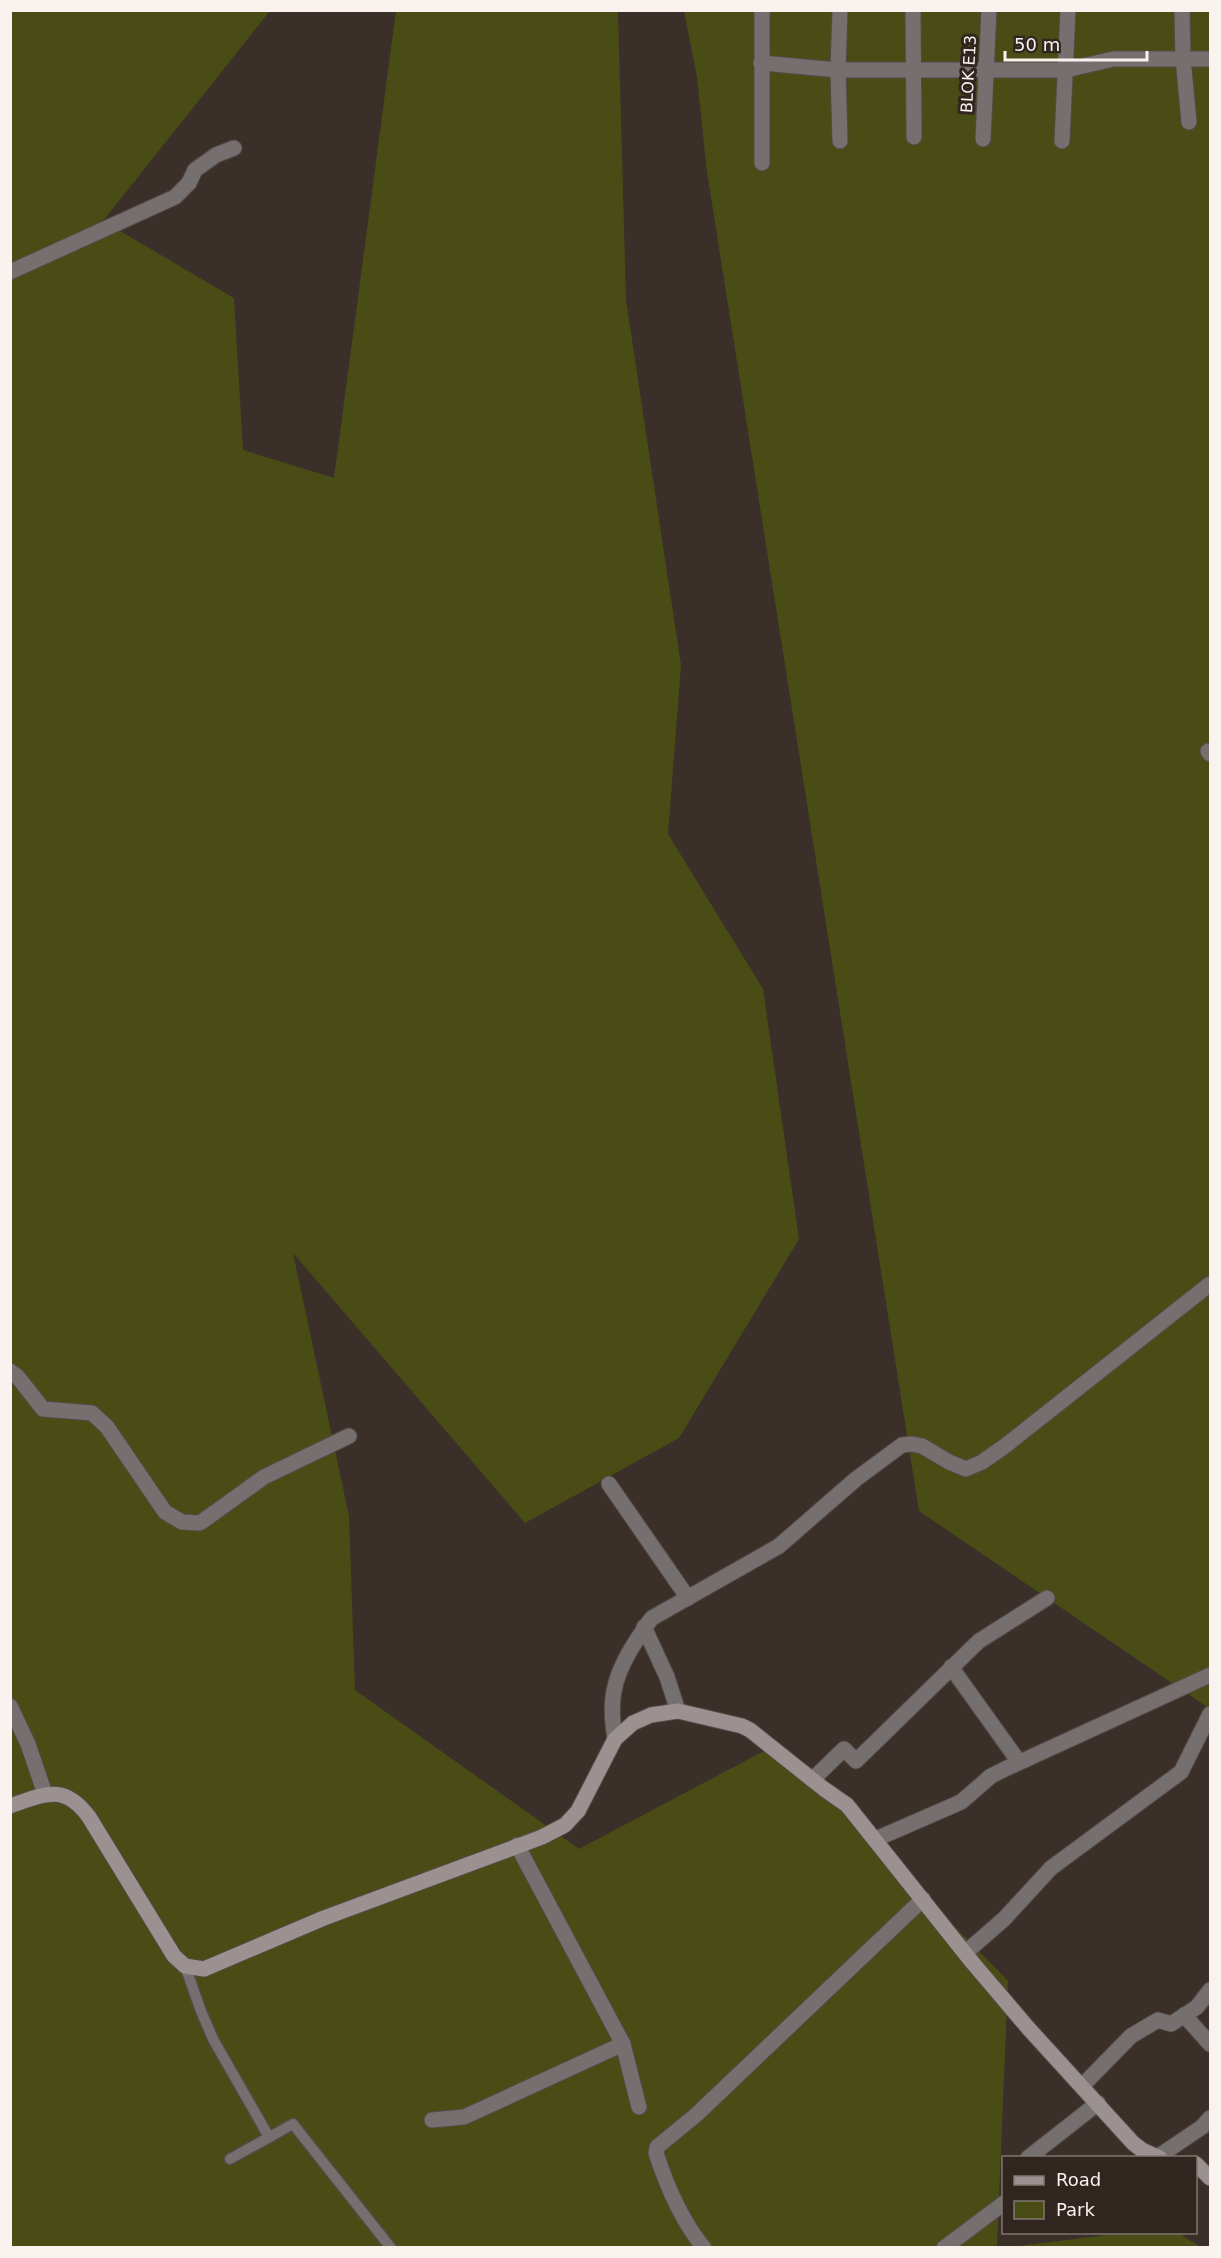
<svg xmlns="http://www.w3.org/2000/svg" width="1221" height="2258" font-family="'DejaVu Sans',sans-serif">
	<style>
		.green { fill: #4a4c16 }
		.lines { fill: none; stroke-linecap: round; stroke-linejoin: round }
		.lane-casing { stroke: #554a45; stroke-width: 13 }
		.street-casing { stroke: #554a45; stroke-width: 17 }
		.secondary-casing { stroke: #554a45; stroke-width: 17 }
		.lane { stroke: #766f6f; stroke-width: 10 }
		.street { stroke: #766f6f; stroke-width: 15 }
		.secondary { stroke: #9c9191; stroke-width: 15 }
		.labels { text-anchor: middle; stroke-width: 6; stroke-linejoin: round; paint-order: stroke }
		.street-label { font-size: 16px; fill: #f9f2ee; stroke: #30251f }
	</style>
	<rect width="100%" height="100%" fill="#3a2f29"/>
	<!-- green -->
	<g class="green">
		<polygon points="11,11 270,11 103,221 234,298 243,450 334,478 396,11 618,11 626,300 681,665 668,834 763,989 799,1239 679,1438 525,1523 293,1253 349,1516 355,1690 579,1849 777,1744 1008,1981 997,2247 11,2248"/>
		<polygon points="684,11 1210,11 1210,1709 919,1511 707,172 697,77"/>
		<polygon points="1131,2232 1178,2233 1201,2247 1009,2247"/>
	</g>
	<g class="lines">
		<!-- lane casing -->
		<g class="lane-casing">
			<g id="lane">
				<polyline points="185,1966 201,2011 213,2039 269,2137"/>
				<polyline points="230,2159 293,2124 391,2248"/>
			</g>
		</g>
		<!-- street casing -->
		<g class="street-casing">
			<g id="street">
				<polyline points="762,10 762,163"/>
				<polyline points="840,10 838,70 840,141"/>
				<polyline points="913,10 914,137"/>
				<polyline points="1182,10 1183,58 1189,122"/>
				<polyline points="761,63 838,70 1066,70 1113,59 1210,59"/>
				<polyline points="983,139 989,10"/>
				<polyline points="1062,141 1068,10"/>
				<polyline points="10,272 175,197 189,183 195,170 216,155 234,148"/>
				<polyline points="1208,751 1210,754"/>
				<polyline points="10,1371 17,1376 43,1409 92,1413 107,1427 165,1512 182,1522 200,1523 264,1477 349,1436"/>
				<polyline points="609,1484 688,1598"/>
				<polyline points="644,1627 667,1677 678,1711"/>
				<polyline points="951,1667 1019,1762"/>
				<polyline points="10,1706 28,1744 45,1794"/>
				<path d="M615,1739c-6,-36 -3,-58 16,-90 7,-11 13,-21 21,-31l127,-72 77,-67 46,-34 10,-1 10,2 27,16 17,7 16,-7 23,-16 205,-162"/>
				<polyline points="812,1780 844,1749 856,1761 979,1641 1047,1598"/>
				<polyline points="876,1839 961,1802 991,1776 1005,1769 1210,1675"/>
				<polyline points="517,1845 623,2044 639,2107"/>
				<polyline points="965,1953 1004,1919 1051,1868 1181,1772 1210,1714"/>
				<polyline points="1184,2015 1210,2044"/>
				<polyline points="1082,2086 1131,2036 1158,2020 1171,2024 1197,2007 1210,1990"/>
				<polyline points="432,2120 464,2117 623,2044"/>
				<polyline points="1028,2158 1098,2103"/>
				<polyline points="1156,2158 1202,2127 1210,2118"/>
				<path d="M704,2248c-23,-28 -37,-61 -48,-95l1,-6 39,-32 227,-216"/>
				<polyline points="944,2248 1004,2203"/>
			</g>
		</g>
		<!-- secondary casing -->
		<g class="secondary-casing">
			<g id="secondary">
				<path d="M10,1806c35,-12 54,-23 79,11l85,139 11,10 19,3 120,-51 218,-81 23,-12 13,-14 37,-72 18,-16 18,-8 27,-4 64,15 8,4 74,59 23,16 125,157 57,67 104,114 9,7 18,8"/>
				<polyline points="1196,2164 1210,2178"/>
			</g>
		</g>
		<!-- lane -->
		<use href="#lane" class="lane"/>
		<!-- street -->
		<use href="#street" class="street"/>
		<!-- secondary -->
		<use href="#secondary" class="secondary"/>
	</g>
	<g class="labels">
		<!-- street labels -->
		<g class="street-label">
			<text transform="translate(968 74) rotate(-87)" y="6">BLOK E13</text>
		</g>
	</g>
	<!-- border -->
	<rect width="1221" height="2258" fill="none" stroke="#f9f2ee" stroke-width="24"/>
	<!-- legend -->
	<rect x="1002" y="2156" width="195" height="78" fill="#30251f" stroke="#807772" stroke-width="1.5"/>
	<rect x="1014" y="2176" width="30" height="9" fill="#9c9191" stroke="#807772" stroke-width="1.5"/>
	<text x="1056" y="2186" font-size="18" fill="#f9f2ee">Road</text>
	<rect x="1014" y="2201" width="30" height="18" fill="#4a4c16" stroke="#807772" stroke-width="1.5"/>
	<text x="1056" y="2216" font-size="18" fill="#f9f2ee">Park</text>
	<!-- scale -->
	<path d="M1005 51v9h142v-9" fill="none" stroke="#f9f2ee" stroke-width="3"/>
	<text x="1014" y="51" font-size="18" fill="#f9f2ee" stroke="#30251f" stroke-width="4.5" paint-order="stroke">50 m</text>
</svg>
